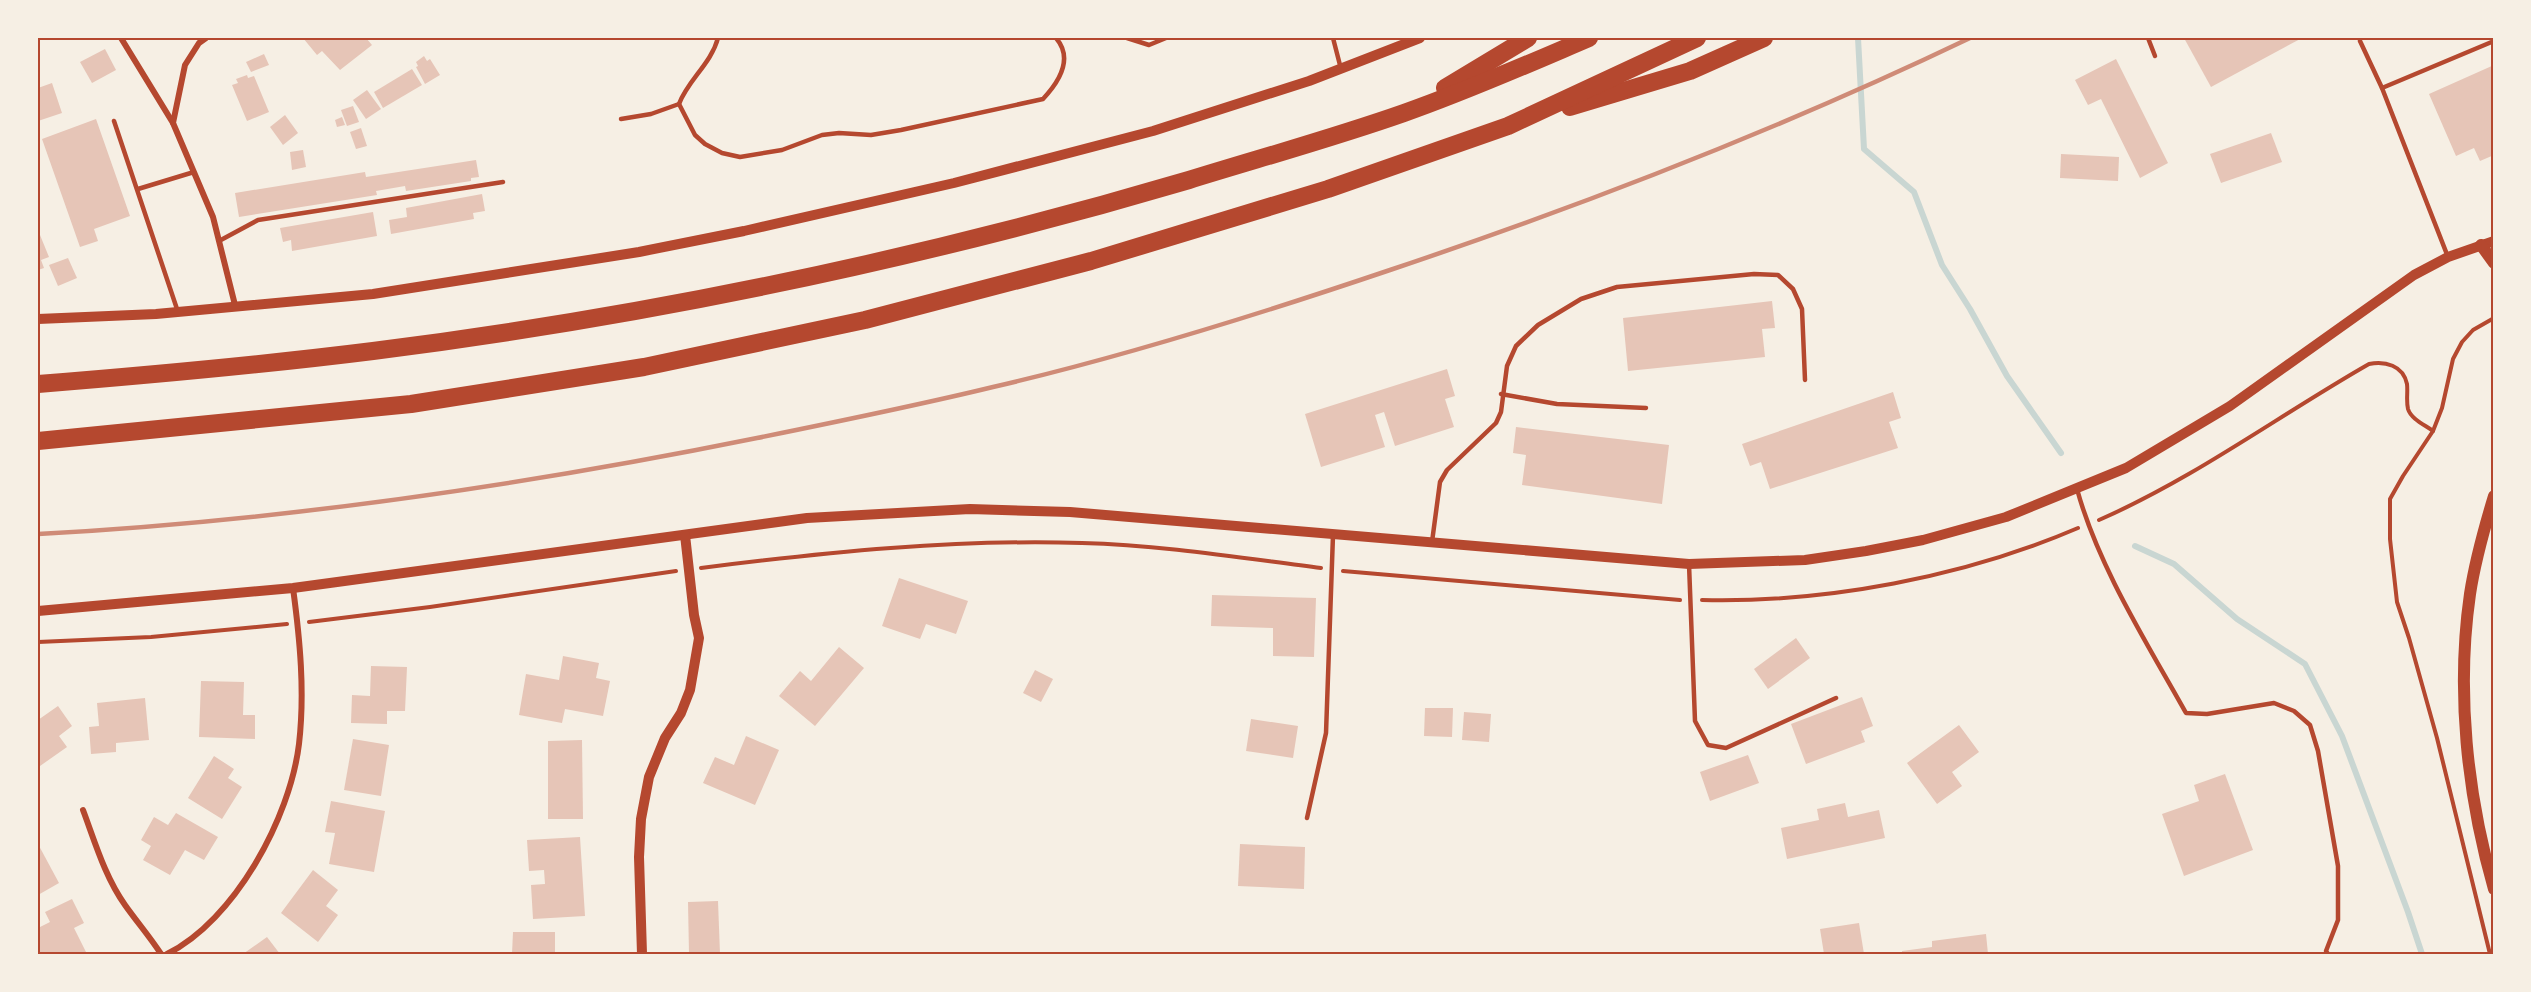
<svg xmlns="http://www.w3.org/2000/svg" width="2531" height="992" font-family="Georgia,serif">
	<style>
		.lines { fill: none; stroke-linecap: round; stroke-linejoin: round }
		.stream { stroke: #c9d6d2; stroke-width: 6 }
		.building { fill: #e6c5b7 }
		.path { stroke: #b5482f; stroke-width: 4 }
		.service { stroke: #b5482f; stroke-width: 4.5 }
		.minor { stroke: #b5482f; stroke-width: 6 }
		.tertiary { stroke: #b5482f; stroke-width: 10 }
		.secondary { stroke: #b5482f; stroke-width: 12 }
		.motorway { stroke: #b5482f; stroke-width: 18 }
		.rail { stroke: #cf8b77; stroke-width: 4.5 }
		.neatline { fill: none; stroke: #b5482f; stroke-width: 2 }
	</style>
	<rect width="100%" height="100%" fill="#f6efe4"/>
	<g class="lines">
		<!-- stream -->
		<g class="stream">
			<polyline points="1858,38 1864,149 1914,192 1942,265 1970,309 2007,376 2061,453"/>
			<polyline points="2135,546 2174,564 2237,619 2305,664 2342,736 2408,912 2422,954"/>
		</g>
	</g>
	<!-- building -->
	<g class="building">
		<polygon points="303,38 366,38 372,45 340,70 322,51 317,55"/>
		<polygon points="2184,38 2302,38 2211,87"/>
		<polygon points="105,49 116,70 92,83 80,62"/>
		<polygon points="264,54 269,65 251,72 246,62"/>
		<polygon points="424,56 427,61 430,59 440,75 425,84 416,67 418,66 416,62"/>
		<polygon points="2116,59 2168,163 2140,178 2101,99 2088,105 2075,80"/>
		<polygon points="2494,65 2494,155 2480,161 2474,148 2456,156 2429,94"/>
		<polygon points="412,69 422,85 383,108 374,92"/>
		<polygon points="247,75 248,78 254,76 269,112 247,121 232,85 238,83 236,79"/>
		<polygon points="52,83 62,113 38,121 38,97 40,96 38,88"/>
		<polygon points="367,90 381,109 366,119 353,100"/>
		<polygon points="353,106 359,122 347,126 341,110"/>
		<polygon points="285,115 298,133 283,145 270,127"/>
		<polygon points="342,117 345,125 337,127 335,120"/>
		<polygon points="96,119 130,216 94,229 98,241 80,247 42,139"/>
		<polygon points="361,128 367,146 356,149 350,132"/>
		<polygon points="2271,133 2282,162 2221,183 2210,154"/>
		<polygon points="303,150 306,167 292,170 290,152"/>
		<polygon points="2061,154 2119,157 2118,181 2060,178"/>
		<polygon points="476,160 479,177 471,178 471,181 406,191 405,186 376,191 377,195 239,217 235,193 365,172 366,177"/>
		<polygon points="482,194 485,211 473,213 474,219 391,234 389,220 407,217 406,208"/>
		<polygon points="373,212 377,236 292,251 291,240 283,242 280,228"/>
		<polygon points="40,235 49,257 41,260 44,268 38,270 38,236"/>
		<polygon points="68,258 77,278 58,286 49,265"/>
		<polygon points="1772,301 1775,328 1762,329 1765,357 1628,371 1623,318"/>
		<polygon points="1447,369 1455,396 1445,399 1454,427 1395,446 1384,412 1375,415 1385,447 1321,467 1305,414"/>
		<polygon points="1893,392 1901,418 1889,422 1898,448 1770,489 1761,462 1750,466 1742,444"/>
		<polygon points="1516,427 1669,445 1662,504 1522,485 1526,455 1513,453"/>
		<polygon points="899,578 968,601 956,634 926,624 920,639 882,626"/>
		<polygon points="1212,595 1316,598 1314,657 1273,656 1273,628 1211,626"/>
		<polygon points="1796,638 1810,658 1768,689 1754,669"/>
		<polygon points="839,647 864,668 815,726 779,696 800,671 811,681"/>
		<polygon points="563,656 599,663 596,678 610,681 603,716 565,709 562,723 519,715 526,674 559,680"/>
		<polygon points="371,666 407,667 405,711 387,711 387,724 351,723 352,695 370,696"/>
		<polygon points="1035,670 1053,679 1041,702 1023,693"/>
		<polygon points="201,681 244,682 243,715 255,715 255,739 199,737"/>
		<polygon points="1862,697 1873,726 1861,731 1865,742 1806,764 1791,724"/>
		<polygon points="145,698 149,740 116,743 116,752 91,754 89,727 99,726 97,703"/>
		<polygon points="58,706 72,726 59,736 67,747 40,766 38,763 38,720"/>
		<polygon points="1425,708 1453,708 1452,737 1424,736"/>
		<polygon points="1464,712 1491,714 1489,742 1462,740"/>
		<polygon points="1251,719 1298,726 1293,758 1246,751"/>
		<polygon points="1959,725 1979,752 1952,772 1962,786 1937,804 1907,763"/>
		<polygon points="746,736 779,750 755,805 703,783 715,757 734,765"/>
		<polygon points="353,739 389,745 381,796 344,790"/>
		<polygon points="582,740 583,819 548,819 548,741"/>
		<polygon points="1748,755 1759,783 1710,801 1700,772"/>
		<polygon points="214,756 234,769 228,778 242,787 222,819 188,798"/>
		<polygon points="2225,774 2253,850 2184,876 2162,814 2199,801 2194,785"/>
		<polygon points="331,801 385,811 374,872 329,864 335,833 325,832"/>
		<polygon points="1845,803 1848,817 1879,810 1885,838 1787,859 1781,828 1819,820 1817,809"/>
		<polygon points="176,813 218,837 204,860 185,850 170,875 143,860 151,846 141,840 154,817 168,825"/>
		<polygon points="580,837 585,916 533,919 531,885 545,884 544,870 529,871 527,840"/>
		<polygon points="38,844 59,883 38,895"/>
		<polygon points="1240,844 1305,847 1304,889 1238,886"/>
		<polygon points="313,870 338,890 326,906 338,915 318,942 281,913"/>
		<polygon points="72,899 84,923 74,928 87,954 38,954 38,928 50,922 45,912"/>
		<polygon points="718,901 720,954 689,954 688,902"/>
		<polygon points="1859,923 1864,954 1824,954 1820,929"/>
		<polygon points="513,932 555,932 555,954 512,954"/>
		<polygon points="1986,934 1988,954 1902,954 1902,951 1932,947 1932,941"/>
		<polygon points="267,937 280,954 243,954"/>
	</g>
	<g class="lines">
		<!-- path -->
		<g class="path">
			<path d="M2099,520c96,-42 179,-104 270,-156 16,-3 34,1 38,20 1,8 -1,17 1,25 3,10 17,16 25,22"/>
			<path d="M701,568c126,-16 253,-29 381,-25 80,2 160,15 239,25"/>
			<polyline points="1343,571 1680,600"/>
			<path d="M1702,600c124,3 262,-23 376,-72"/>
			<polyline points="309,622 430,607 676,571"/>
			<polyline points="38,642 151,637 287,624"/>
			<polyline points="2490,954 2437,738 2409,638 2397,602 2390,539 2390,499 2403,476 2433,431 2442,408 2453,359 2462,342 2473,330 2494,318"/>
		</g>
		<!-- service -->
		<g class="service">
			<polyline points="1127,38 1149,45 1166,38"/>
			<polyline points="1333,38 1341,69"/>
			<polyline points="2148,38 2155,56"/>
			<polyline points="2360,41 2382,88 2448,257"/>
			<polyline points="2382,88 2494,41"/>
			<path d="M679,104l16,31 10,9 17,9 18,4 42,-7 40,-15 17,-2 32,2 30,-5 142,-31c16,-17 31,-40 13,-61"/>
			<path d="M621,119l30,-5 28,-10c9,-24 32,-40 39,-66"/>
			<polyline points="114,121 178,312"/>
			<polyline points="138,189 194,172"/>
			<polyline points="219,241 258,220 503,182"/>
			<polyline points="1501,394 1557,404 1646,408"/>
			<path d="M2077,489c21,77 70,154 109,224l21,1 67,-11 20,8 16,14 8,26 20,115v54l-12,31 2,3"/>
			<polyline points="1432,542 1440,482 1447,470 1496,423 1501,412 1507,366 1516,346 1538,325 1581,299 1617,287 1754,274 1778,275 1793,289 1802,309 1805,380"/>
			<polyline points="1689,564 1695,721 1708,745 1726,748 1836,698"/>
			<polyline points="1307,818 1326,733 1333,535"/>
		</g>
		<!-- minor -->
		<g class="minor">
			<polyline points="121,38 173,123"/>
			<polyline points="206,38 199,43 185,65 173,123 213,217 235,305"/>
			<path d="M83,810c12,32 22,67 42,95 12,17 25,32 36,49"/>
			<path d="M167,954c68,-34 123,-136 132,-210 6,-52 1,-104 -6,-156"/>
		</g>
		<!-- tertiary -->
		<g class="tertiary">
			<polyline points="38,319 156,314 373,294 639,252 744,231 954,183 1153,131 1309,81 1420,38"/>
			<polyline points="38,611 293,588 807,518 970,509 1070,512 1689,564 1805,560 1866,551 1923,540 2006,517 2126,468 2230,406 2414,275 2448,257 2494,241"/>
			<polyline points="642,954 639,857 641,819 649,777 665,738 681,713 690,690 699,638 694,615 685,535"/>
		</g>
		<!-- secondary -->
		<g class="secondary">
			<polyline points="2481,245 2494,263"/>
			<path d="M2494,496c-10,33 -19,65 -24,98 -14,97 -3,201 24,295"/>
		</g>
		<!-- motorway -->
		<g class="motorway">
			<polyline points="1445,88 1528,38"/>
			<polyline points="1570,107 1690,71 1764,38"/>
			<path d="M38,384c112,-9 223,-19 335,-33 276,-35 549,-92 816,-171 71,-22 144,-42 215,-67 63,-22 124,-49 185,-75"/>
			<polyline points="38,441 411,404 644,367 865,320 1091,261 1328,189 1508,126 1697,38"/>
		</g>
		<!-- rail -->
		<path class="rail" d="M38,534c241,-13 482,-48 719,-96 79,-16 158,-32 236,-51 134,-31 267,-73 397,-117 197,-66 392,-142 580,-232"/>
	</g>
	<!-- border -->
	<rect width="2531" height="992" fill="none" stroke="#f6efe4" stroke-width="78"/>
	<rect x="39" y="39" width="2453" height="914" class="neatline"/>
</svg>
